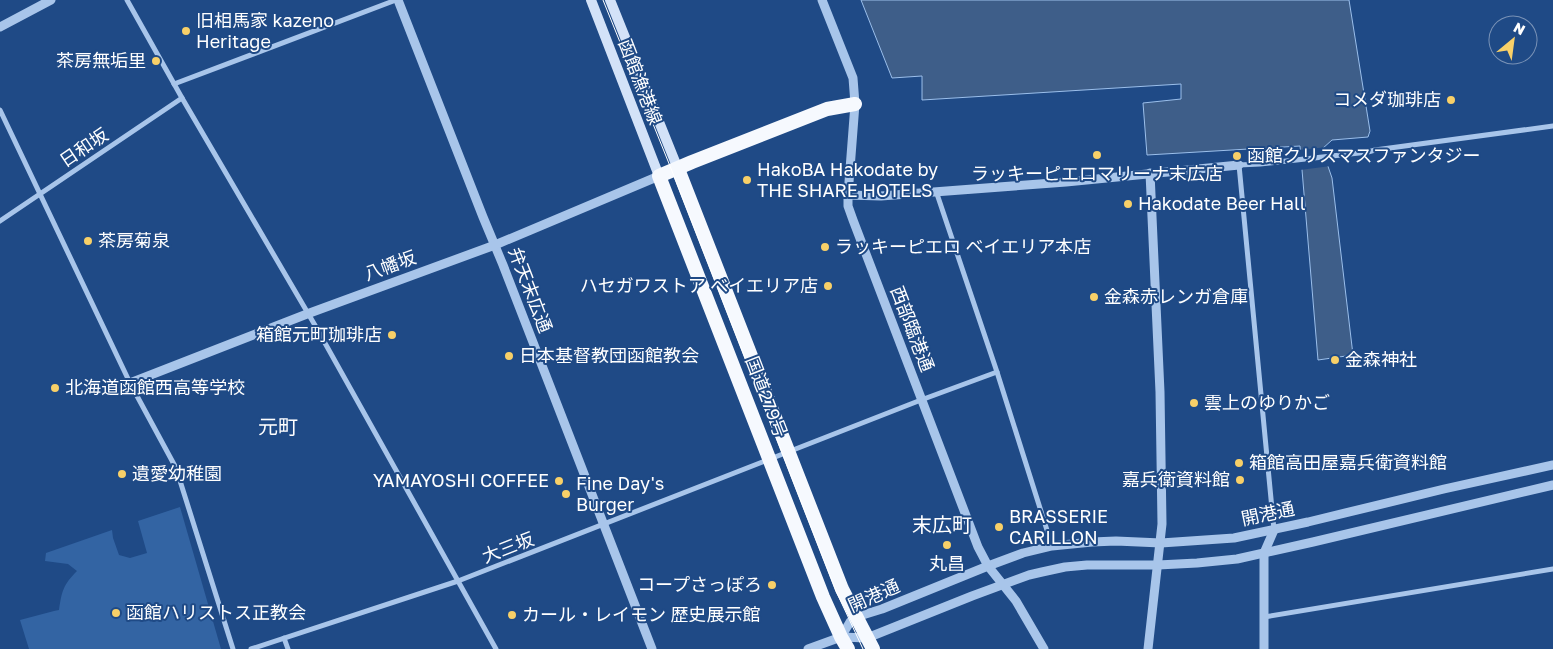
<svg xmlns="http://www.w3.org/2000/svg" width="1553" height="649" font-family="'Golos Text','Noto Sans JP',sans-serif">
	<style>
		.green { fill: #3364a3 }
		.water { fill: #3e5e89; stroke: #9bbfeb }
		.pier { fill: #1f4a86 }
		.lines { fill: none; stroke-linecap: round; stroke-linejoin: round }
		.minor { stroke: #a8c5ea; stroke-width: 5 }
		.tertiary { stroke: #a8c5ea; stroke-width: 9 }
		.secondary { stroke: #d3e2f8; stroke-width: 10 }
		.trunk { stroke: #f6f9fe; stroke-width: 14 }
		.tram { stroke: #fff; stroke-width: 1 }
		.poi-dot { fill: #f8d068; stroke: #1f4a86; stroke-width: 2 }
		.labels { text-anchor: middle; stroke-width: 4; stroke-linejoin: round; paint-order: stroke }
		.poi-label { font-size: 18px; fill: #fff; stroke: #1f4a86; text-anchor: start }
		.street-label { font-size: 18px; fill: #fff; stroke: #1f4a86 }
		.quarter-label { font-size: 20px; fill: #fff; stroke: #1f4a86 }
	</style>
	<rect width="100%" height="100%" fill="#1f4a86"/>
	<!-- green -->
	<path class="green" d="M180,507l41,142h-192l-9,-29 34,-9 5,-1c3,-19 4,-25 18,-39l-9,-7 -23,-3 1,-8 66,-23 1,8 6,17 11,3 17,-5 -9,-32z"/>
	<!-- water -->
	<polygon class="water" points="861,0 1349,0 1370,131 1368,137 1332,140 1322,149 1332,178 1353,355 1318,360 1300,146 1147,155 1143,103 1181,99 1181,84 922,100 922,76 892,78"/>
	<!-- pier -->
	<polygon class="pier" points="1328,147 1325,150 1331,166 1300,170 1298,150"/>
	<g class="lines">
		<!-- minor -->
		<g class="minor">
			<polyline points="127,0 182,98 316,327 496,649"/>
			<polyline points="174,84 396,0"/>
			<polyline points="0,110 130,383 176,468 233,649"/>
			<polyline points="936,191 997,372 1052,546"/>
			<polyline points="0,221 182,98"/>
			<polyline points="1274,530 1239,165 1260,164 1368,152 1375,150 1553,126"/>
			<polyline points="1264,617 1553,569"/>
			<polyline points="284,638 288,649"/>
			<polyline points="251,649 458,581 921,400 997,372"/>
		</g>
		<!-- tertiary -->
		<g class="tertiary">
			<polyline points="398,0 483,217 503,265 652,649"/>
			<polyline points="822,0 853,78 855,104 848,195 848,206 853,220 978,547 988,566 1016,601 1044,649"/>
			<polyline points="0,27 51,0"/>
			<polyline points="848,195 881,196 1066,182 1239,165"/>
			<polyline points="130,383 307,314 495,245 659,176"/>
			<polyline points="841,637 850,622 856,617 882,609 988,566 1023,553 1052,546 1092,542 1116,541 1161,543 1234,538 1308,522 1444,489 1553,465"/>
			<polyline points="808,649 841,637 867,638 972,596 1029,575 1042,572 1065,567 1087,565 1158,565 1197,563 1237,559 1313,542 1553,485"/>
			<polyline points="1148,649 1162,524 1160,392 1150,173"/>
			<polyline points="1264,649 1264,553 1274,530"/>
		</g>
		<!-- secondary -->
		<g class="secondary">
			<polyline points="591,0 659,176"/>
			<polyline points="610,0 678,169"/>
		</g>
		<!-- trunk -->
		<g class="trunk">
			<polyline points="678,169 842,589 873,649"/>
			<polyline points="848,649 841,637 823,597 659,176 692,162 827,109 855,104"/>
		</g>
		<!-- tram -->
		<polyline class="tram" points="603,0 672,171 836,591 863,649"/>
	</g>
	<!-- markers -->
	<g class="poi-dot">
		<circle cx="186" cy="31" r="5"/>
		<circle cx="156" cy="61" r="5"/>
		<circle cx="1451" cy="100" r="5"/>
		<circle cx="1097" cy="155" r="5"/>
		<circle cx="1237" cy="156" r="5"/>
		<circle cx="747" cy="180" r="5"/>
		<circle cx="1128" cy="204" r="5"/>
		<circle cx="88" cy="241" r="5"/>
		<circle cx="825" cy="247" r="5"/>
		<circle cx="828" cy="286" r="5"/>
		<circle cx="1094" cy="297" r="5"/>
		<circle cx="392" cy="335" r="5"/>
		<circle cx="509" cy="356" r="5"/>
		<circle cx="1335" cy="360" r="5"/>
		<circle cx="55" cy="388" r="5"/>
		<circle cx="1194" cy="403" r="5"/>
		<circle cx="1239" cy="463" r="5"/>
		<circle cx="122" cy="474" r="5"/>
		<circle cx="1240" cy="480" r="5"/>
		<circle cx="559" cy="481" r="5"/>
		<circle cx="566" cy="494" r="5"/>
		<circle cx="999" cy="527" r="5"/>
		<circle cx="947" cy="545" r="5"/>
		<circle cx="772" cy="585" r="5"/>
		<circle cx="116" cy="613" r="5"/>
		<circle cx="512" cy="615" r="5"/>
	</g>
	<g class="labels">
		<!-- poi labels -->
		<g class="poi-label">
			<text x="196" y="27">旧相馬家 kazeno<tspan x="196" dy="21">Heritage</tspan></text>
			<text x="146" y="67" text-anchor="end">茶房無垢里</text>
			<text x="1441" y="106" text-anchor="end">コメダ珈琲店</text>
			<text x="1247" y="162">函館クリスマスファンタジー</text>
			<text x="757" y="176">HakoBA Hakodate by<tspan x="757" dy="21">THE SHARE HOTELS</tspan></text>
			<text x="1097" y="180" text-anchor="middle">ラッキーピエロマリーナ末広店</text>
			<text x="1138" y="210">Hakodate Beer Hall</text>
			<text x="98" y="247">茶房菊泉</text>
			<text x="835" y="253">ラッキーピエロ ベイエリア本店</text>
			<text x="818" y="292" text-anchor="end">ハセガワストア べイエリア店</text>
			<text x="1104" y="303">金森赤レンガ倉庫</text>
			<text x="382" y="341" text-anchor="end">箱館元町珈琲店</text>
			<text x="519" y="362">日本基督教団函館教会</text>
			<text x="1345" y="366">金森神社</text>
			<text x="65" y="394">北海道函館西高等学校</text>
			<text x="1204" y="409">雲上のゆりかご</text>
			<text x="1249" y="469">箱館高田屋嘉兵衛資料館</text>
			<text x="132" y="480">遺愛幼稚園</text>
			<text x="1230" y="486" text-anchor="end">嘉兵衛資料館</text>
			<text x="549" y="487" text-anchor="end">YAMAYOSHI COFFEE</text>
			<text x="576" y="490">Fine Day's<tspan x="576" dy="21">Burger</tspan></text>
			<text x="1009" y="523">BRASSERIE<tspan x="1009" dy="21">CARILLON</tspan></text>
			<text x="947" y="570" text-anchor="middle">丸昌</text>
			<text x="762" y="591" text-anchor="end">コープさっぽろ</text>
			<text x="126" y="619">函館ハリストス正教会</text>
			<text x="522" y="621">カール・レイモン 歴史展示館</text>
		</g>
		<!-- street labels -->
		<g class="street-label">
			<text transform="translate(640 82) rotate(69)" y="6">函館漁港線</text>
			<text transform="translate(84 148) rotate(-34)" y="6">日和坂</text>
			<text transform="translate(390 266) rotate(-20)" y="6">八幡坂</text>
			<text transform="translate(530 290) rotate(69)" y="6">弁天末広通</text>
			<text transform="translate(912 329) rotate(69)" y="6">西部臨港通</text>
			<text transform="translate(766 397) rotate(69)" y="6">国道279号</text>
			<text transform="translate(1268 514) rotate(-12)" y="6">開港通</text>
			<text transform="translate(508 548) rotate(-21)" y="6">大三坂</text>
			<text transform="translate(874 596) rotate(-24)" y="6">開港通</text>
		</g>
		<!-- quarter labels -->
		<g class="quarter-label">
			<text x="278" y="434">元町</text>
			<text x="942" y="532">末広町</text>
		</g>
	</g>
	<!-- north arrow -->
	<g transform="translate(1513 40) rotate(29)"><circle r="24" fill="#1f4a86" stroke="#7992b6"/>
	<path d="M0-4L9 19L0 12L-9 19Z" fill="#f8d068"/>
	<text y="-8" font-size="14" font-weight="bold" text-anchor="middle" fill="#ffffff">N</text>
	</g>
</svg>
